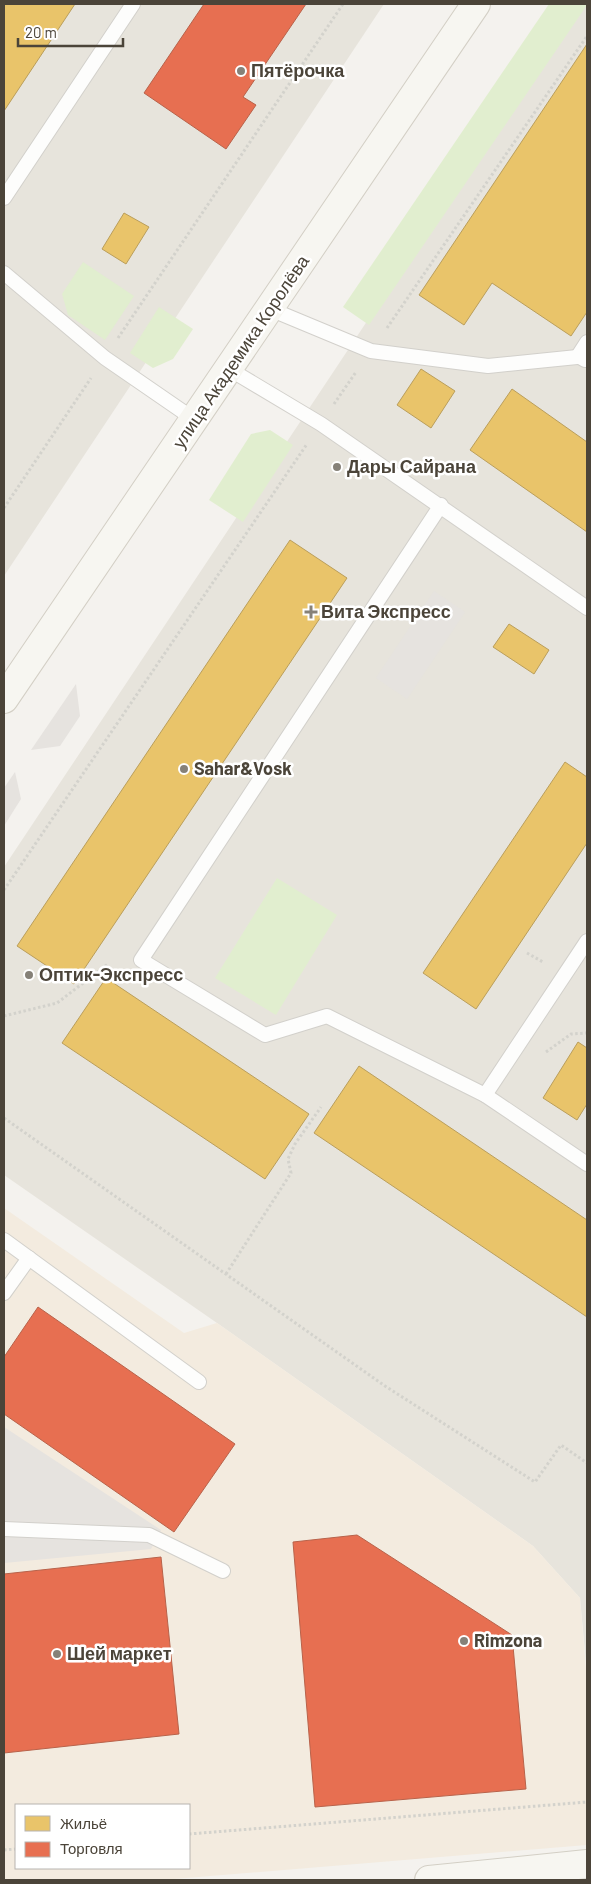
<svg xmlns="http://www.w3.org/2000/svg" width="591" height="1884" font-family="Barlow,sans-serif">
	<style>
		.residential { fill: #e7e4dc }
		.commercial { fill: #f3ebdf; fill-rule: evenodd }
		.green { fill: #e1eecf }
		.parking { fill: #e6e3df }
		.homes { fill: #e9c46a; stroke: #ba9e5b }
		.shops { fill: #e76f51; stroke: #b8624a }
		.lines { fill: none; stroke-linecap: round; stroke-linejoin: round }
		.lane-casing { stroke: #d2d0cb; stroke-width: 16 }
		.secondary-casing { stroke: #d3cfc5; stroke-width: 30 }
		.path { stroke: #d3d2cc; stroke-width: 3; stroke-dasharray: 2.5 2.5; stroke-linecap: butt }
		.lane { stroke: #fdfdfc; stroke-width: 14 }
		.secondary { stroke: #f7f6f1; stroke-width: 28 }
		.poi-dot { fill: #868178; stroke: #fff; stroke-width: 2 }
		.labels { text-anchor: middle; stroke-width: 5; stroke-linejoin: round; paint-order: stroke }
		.poi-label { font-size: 18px; font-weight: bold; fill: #4b4439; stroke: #fff; text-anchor: start }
		.street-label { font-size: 18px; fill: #4b4439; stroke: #fff }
	</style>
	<rect width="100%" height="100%" fill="#f4f2ee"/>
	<!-- residential -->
	<g class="residential">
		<polygon points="4,4 384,4 4,576"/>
		<polygon points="578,4 587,4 587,1674 580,1598 533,1546 217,1323 4,1175 4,867"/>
	</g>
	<!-- commercial -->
	<path class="commercial" d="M4,1208l180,125 33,-10 316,223 47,52 7,82v165l-425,35h-158zM16,1805h173v63h-173z"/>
	<!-- green -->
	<g class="green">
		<polygon points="549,4 587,5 369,325 343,307"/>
		<polygon points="83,262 134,296 105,340 68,315 62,294"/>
		<polygon points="159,307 193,329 173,359 153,368 130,353"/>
		<polygon points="270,430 293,445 243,522 209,500 251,434"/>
		<polygon points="277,878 337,915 276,1015 215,978"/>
	</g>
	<!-- parking -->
	<g class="parking">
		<polygon points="434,591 465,612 407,699 376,678"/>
		<polygon points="76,684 80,716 60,746 31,750"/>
		<polygon points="15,772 21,799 4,826 4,788"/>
		<polygon points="4,1427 161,1530 151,1549 4,1563"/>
	</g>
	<!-- homes -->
	<g class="homes">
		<polygon points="4,4 75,4 4,111"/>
		<polygon points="587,44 587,312 571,336 492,283 464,325 419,295"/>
		<polygon points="124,213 149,227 126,264 102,249"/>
		<polygon points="421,369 455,391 431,428 397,405"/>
		<polygon points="512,389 587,442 587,532 470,450"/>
		<polygon points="290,540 347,578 74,984 17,946"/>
		<polygon points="509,624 549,650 534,674 493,647"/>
		<polygon points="565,762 587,777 587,843 476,1009 423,973"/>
		<polygon points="106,978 309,1114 265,1179 62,1043"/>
		<polygon points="578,1042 587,1048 587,1104 577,1120 543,1098"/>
		<polygon points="359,1066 587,1220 587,1317 314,1133"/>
	</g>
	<!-- shops -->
	<g class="shops">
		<polygon points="204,4 306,4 243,97 256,105 226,149 144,93"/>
		<polygon points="38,1307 235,1444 174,1532 4,1414 4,1357"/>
		<polygon points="357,1535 512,1635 526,1789 315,1807 293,1542"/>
		<polygon points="161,1557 179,1734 4,1753 4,1574"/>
	</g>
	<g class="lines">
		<!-- lane casing -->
		<g class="lane-casing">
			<g id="lane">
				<polyline points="4,198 133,4"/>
				<polyline points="4,273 105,358 195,420"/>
				<polyline points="270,309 371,351 488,366 587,356"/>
				<polyline points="585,360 578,356 587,342"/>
				<polyline points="229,369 321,424 587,608"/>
				<polyline points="441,505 141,960 265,1035 327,1016 485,1095 587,941"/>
				<polyline points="485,1095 587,1164"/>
				<polyline points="4,1240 199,1382"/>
				<polyline points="4,1293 29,1258"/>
				<polyline points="4,1529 149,1535 223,1571"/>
			</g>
		</g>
		<!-- secondary casing -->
		<g class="secondary-casing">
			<g id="secondary">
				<polyline points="4,699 476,4"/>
				<polyline points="429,1880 587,1864"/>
			</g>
		</g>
		<!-- path -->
		<g class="path">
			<polyline points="387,328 587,36"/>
			<polyline points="118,338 343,4"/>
			<polyline points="334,404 356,372"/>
			<polyline points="4,508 91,378"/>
			<polyline points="4,890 307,444"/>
			<polyline points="527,953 543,962"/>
			<polyline points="4,1016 57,1003 108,964"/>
			<polyline points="546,1052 571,1034 587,1033"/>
			<polyline points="4,1118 385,1386 535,1482 561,1445 587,1463"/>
			<polyline points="226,1274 291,1173 288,1159 295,1144 321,1107"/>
			<polyline points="189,1834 587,1802"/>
			<polyline points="4,1850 16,1849"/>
		</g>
		<!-- lane -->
		<use href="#lane" class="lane"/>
		<!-- secondary -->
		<use href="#secondary" class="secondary"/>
	</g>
	<!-- markers -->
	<g class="poi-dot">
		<circle cx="241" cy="71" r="5"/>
		<circle cx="337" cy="467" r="5"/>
		<path d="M308.5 604.5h5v5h5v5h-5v5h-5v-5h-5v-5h5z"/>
		<circle cx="184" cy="769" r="5"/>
		<circle cx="29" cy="975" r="5"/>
		<circle cx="464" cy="1641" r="5"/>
		<circle cx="57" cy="1654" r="5"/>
	</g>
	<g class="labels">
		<!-- poi labels -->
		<g class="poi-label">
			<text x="251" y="77">Пятёрочка</text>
			<text x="347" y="473">Дары Сайрана</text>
			<text x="321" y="618">Вита Экспресс</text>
			<text x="194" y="775">Sahar&amp;Vosk</text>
			<text x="39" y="981">Оптик-Экспресс</text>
			<text x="474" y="1647">Rimzona</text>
			<text x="67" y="1660">Шей маркет</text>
		</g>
		<!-- street labels -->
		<g class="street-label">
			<text transform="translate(241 352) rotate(-56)" y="6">улица Академика Королёва</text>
		</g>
	</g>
	<!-- border -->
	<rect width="591" height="1884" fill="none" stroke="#4b4439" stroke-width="10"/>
	<!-- legend -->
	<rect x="15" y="1804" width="175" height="65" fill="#ffffff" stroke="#b7b4b0"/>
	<rect x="25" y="1816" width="25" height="15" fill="#e9c46a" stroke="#b7b4b0"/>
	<text x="60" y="1829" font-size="15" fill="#4b4439">Жильё</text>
	<rect x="25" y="1842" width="25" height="15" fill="#e76f51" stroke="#b7b4b0"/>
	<text x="60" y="1854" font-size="15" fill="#4b4439">Торговля</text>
	<!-- scale -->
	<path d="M18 38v8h105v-8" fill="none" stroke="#4b4439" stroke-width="2.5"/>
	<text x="25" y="38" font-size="15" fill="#4b4439" stroke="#ffffff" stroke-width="4" paint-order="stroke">20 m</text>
</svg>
